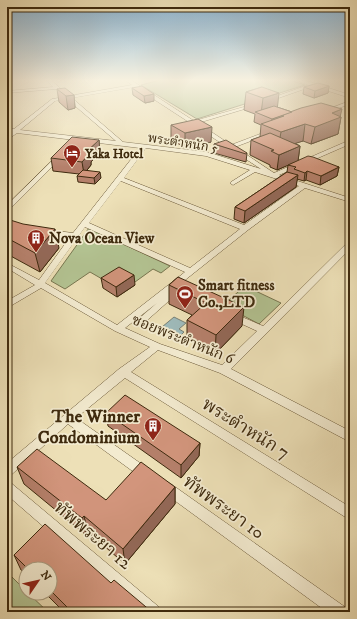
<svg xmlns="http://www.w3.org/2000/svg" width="357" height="619" font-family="'IM FELL DW Pica','Noto Serif Thai',serif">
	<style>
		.green { fill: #b3c392; stroke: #787650 }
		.water { fill: #9ebaba; stroke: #788075 }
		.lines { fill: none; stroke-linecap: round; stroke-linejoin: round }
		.minor-casing { stroke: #6a5838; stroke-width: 1 }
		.minor { fill: #f3ebd0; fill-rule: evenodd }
		.wall { fill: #b5806b; stroke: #3e2a0e }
		.shaded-wall { fill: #936857; stroke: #3e2a0e }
		.building { fill: #d2957c; stroke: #3e2a0e }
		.labels { text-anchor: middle; stroke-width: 3.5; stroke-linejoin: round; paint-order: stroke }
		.far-street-label { font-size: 13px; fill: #3e2a0e; stroke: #f3ebd0 }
		.far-poi-label { font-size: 13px; font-weight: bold; fill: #3e2a0e; stroke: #f3ebd0; text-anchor: start }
		.poi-label { font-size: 15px; font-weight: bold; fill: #3e2a0e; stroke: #f3ebd0; text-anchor: start }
		.street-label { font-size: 15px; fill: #3e2a0e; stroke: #f3ebd0 }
		.near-poi-label { font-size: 18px; font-weight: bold; fill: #3e2a0e; stroke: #f3ebd0; text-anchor: end }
		.near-street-label { font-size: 18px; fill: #3e2a0e; stroke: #f3ebd0 }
	</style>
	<rect width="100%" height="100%" fill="#ede0b7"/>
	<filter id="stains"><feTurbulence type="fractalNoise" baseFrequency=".005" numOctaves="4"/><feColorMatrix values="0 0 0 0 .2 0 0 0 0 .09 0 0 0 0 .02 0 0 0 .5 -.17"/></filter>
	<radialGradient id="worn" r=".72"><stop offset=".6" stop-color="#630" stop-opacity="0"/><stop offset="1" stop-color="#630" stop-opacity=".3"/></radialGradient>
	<!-- green -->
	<g class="green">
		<polygon points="160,80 290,80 305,85 197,119 141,85"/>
		<polygon points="89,228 170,266 161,273 153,269 135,282 121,275 109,283 90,272 65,289 51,281"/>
		<polygon points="245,286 281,303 259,324 223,305"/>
		<polygon points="7,572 26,591 26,593 28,593 48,612 7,612"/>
	</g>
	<!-- water -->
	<polygon class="water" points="174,317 186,323 179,329 184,332 180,336 162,327"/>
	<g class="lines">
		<!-- minor casing -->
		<g class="minor-casing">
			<g id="minor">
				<path d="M46,80h5l18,16 63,-11 -7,-5h6l63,41 64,-18v2l-60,18 33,22 37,-14h4v2l-37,14 39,26 76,-33v4l-71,31 71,23v4l-45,-14 -57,42 -73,58h5l1,2 -38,34h-6l-2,-2 22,-19 -32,25 35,16 62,21 35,-34 -28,-13 -2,-2 2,-2h6l28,12 84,-83h3v6l-119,120 119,62v11l-130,-69 -62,-23 -27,22 219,135v13l-225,-142 -49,40 74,52 2,4 -2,4 -4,2 -4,-2 -74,-54 -57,51 -4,2v-14l112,-94 31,-22 -35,-16 -74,-43 -34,20v-7l28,-16 -28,-17v-5l32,17 31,-43 -29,-4v-4l32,4 67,-85 -123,-15 -10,7v-5l4,-3h-4v-4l7,1 38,-30 13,-2 -9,-8 -49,4v-2l46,-4zM135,87l126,82 -54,-17 -84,-10 -51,-44zM67,99l49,42 -96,-11 35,-29zM146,148l60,8 44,14 -19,12 -1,1 3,2 22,-13 44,14 -55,39 -120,-47zM121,181l119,48 -50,39 -101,-45zM85,227l100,45 -68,53 -72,-42z"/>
				<polygon points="296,80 304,80 350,95 350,98 313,86 270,101 266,100 308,85"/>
				<polygon points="350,101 350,104 325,113 321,112"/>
				<polygon points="59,154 64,155 9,210 7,211 7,205"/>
				<polygon points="7,481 11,483 159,607 162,612 142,612 7,495"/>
				<polygon points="167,482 171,484 345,607 348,612 327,612 163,492 161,488 163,484"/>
			</g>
		</g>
		<!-- minor -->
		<use href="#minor" class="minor"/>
	</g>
	<!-- wall -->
	<g class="wall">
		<polygon points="329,86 328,93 314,98 303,94 304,87"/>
		<polygon points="262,87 277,107 292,112 341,117 338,134 311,144 303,141 295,143 300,146 298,161 339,167 337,176 320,185 306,180 304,181 297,179 296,187 244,223 234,219 235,207 287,172 288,165 277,170 270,167 270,165 250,155 251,140 260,137 261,125 254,122 255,114 244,110 246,92"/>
		<polygon points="132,88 154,101 145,103 133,95"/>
		<polygon points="57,89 74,95 75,108 68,110 59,102"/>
		<polygon points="171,125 211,142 185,148 171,139"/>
		<polygon points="99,140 100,152 91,162 91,165 87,170 101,178 95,184 78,182 77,176 79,174 53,171 51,158"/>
		<polygon points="214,144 247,153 246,162 214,153"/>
		<polygon points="7,219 59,248 40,272 7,254"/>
		<polygon points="178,277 242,326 215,354 187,339 187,320 192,315 169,304 169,285"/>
		<polygon points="101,278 135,285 117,297 103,288"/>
		<polygon points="106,413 200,443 199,456 181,478 108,426"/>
		<polygon points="17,467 106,500 175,487 175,504 125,564 88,532 86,535 24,484"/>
		<polygon points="14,555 111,583 152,612 64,612 45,593 50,593 50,569 26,569 26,574 21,570"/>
	</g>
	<!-- shaded-wall -->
	<g class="shaded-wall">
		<polygon points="329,86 328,93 314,98 315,91"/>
		<polygon points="279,93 277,111 261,114 263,98"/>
		<polygon points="154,94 154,101 145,103 144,96"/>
		<polygon points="74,95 75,108 68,110 66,96"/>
		<polygon points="342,109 340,117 341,117 338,134 311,144 315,127 332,113"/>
		<polygon points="292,112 284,116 282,115 280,125 271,128 272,119"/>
		<polygon points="305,124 303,141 278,149 281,132"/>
		<polygon points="212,127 211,142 185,148 185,133"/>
		<polygon points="99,140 100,152 91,162 91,165 84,174 82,162 86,152"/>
		<polygon points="300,146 298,161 277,170 279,155"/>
		<polygon points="339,167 337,176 320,185 321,176"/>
		<polygon points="307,171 306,180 304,181 305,173"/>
		<polygon points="100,172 101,178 95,184 94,178"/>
		<polygon points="298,175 296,187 244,223 245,211"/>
		<polygon points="55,229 59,248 40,272 35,253"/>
		<polygon points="134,275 135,285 117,297 116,287"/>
		<polygon points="244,307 242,326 215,354 216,335"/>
		<polygon points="200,443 199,456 181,478 181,465"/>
		<polygon points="175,487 175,504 125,564 123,549"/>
		<polygon points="84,516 88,532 86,535 82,518"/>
	</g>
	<!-- building -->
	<g class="building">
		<polygon points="318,83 329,86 315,91 304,87"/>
		<polygon points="142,86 154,94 144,96 132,88"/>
		<polygon points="262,87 279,93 263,98 246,92"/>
		<polygon points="65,88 74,95 66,96 57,89"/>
		<polygon points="321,103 342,109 332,113 341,117 315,127 305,124 281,132 261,124 284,116 282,115 301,108"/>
		<polygon points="274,106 292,112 272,119 255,112"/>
		<polygon points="198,119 212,127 185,133 171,125"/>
		<polygon points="270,133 300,146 279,155 271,151 274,150 251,140"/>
		<polygon points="72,137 99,140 86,152 90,153 82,162 51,158"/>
		<polygon points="226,140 247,153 246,154 214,144"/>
		<polygon points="308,156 313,157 339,167 321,176 307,171 305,173 294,169 296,167 288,165"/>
		<polygon points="83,170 100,172 94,178 77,176"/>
		<polygon points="287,172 298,175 245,211 235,207"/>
		<polygon points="7,219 23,224 55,229 35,253 7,238"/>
		<polygon points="119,267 134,275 116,287 101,278"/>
		<polygon points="178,277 244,307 216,335 187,320 206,303 169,285"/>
		<polygon points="125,395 200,443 181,465 106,413"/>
		<polygon points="37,449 106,500 141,462 175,487 123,549 84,516 82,518 17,467"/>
		<polygon points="45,524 111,583 114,580 152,612 72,612 50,590 50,569 28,569 14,555"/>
	</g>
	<!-- sky -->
	<linearGradient id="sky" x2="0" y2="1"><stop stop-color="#8ab6d6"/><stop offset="0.48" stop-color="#f7f1df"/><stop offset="1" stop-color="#f7f1df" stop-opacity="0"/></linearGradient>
	<rect width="357" height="167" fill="url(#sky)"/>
	<!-- icons -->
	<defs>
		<g id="hotel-pin" transform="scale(0.9)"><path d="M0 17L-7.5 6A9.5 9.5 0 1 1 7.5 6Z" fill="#8f2418" stroke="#f3ebd0"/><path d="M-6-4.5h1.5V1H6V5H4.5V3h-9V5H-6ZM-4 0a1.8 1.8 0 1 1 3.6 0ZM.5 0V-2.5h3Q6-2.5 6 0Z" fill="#fff"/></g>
		<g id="building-pin" transform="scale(0.9)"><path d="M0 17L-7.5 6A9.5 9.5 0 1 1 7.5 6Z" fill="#8f2418" stroke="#f3ebd0"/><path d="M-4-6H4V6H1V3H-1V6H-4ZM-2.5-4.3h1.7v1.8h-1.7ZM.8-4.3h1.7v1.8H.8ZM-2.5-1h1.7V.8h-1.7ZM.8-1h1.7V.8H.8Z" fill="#fff"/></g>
		<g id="stadium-pin" transform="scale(0.9)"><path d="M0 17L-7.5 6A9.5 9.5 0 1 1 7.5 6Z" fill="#8f2418" stroke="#f3ebd0"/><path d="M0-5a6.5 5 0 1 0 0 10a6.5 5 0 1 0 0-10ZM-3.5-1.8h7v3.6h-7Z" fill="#fff"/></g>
	</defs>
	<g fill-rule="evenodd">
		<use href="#hotel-pin" x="72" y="153"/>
		<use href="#building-pin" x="36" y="238"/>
		<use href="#stadium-pin" x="185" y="294"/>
		<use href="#building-pin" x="153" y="426"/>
	</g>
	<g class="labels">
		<!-- far-street labels -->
		<g class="far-street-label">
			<text transform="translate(183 142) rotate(9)" y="5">พระตำหนัก 5</text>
		</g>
		<!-- far-poi labels -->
		<g class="far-poi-label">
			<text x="85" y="158">Yaka Hotel</text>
		</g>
		<!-- poi labels -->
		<g class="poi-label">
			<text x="49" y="243">Nova Ocean View</text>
			<text x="198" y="290">Smart fitness<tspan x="198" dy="17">Co.,LTD</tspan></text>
		</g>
		<!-- street labels -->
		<g class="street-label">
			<text transform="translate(183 339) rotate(22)" y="5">ซอยพระตำหนัก 6</text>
		</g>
		<!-- near-poi labels -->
		<g class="near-poi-label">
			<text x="140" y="422">The Winner<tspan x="140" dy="21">Condominium</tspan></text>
		</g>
		<!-- near-street labels -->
		<g class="near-street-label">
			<text transform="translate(246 428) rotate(32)" y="6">พระตำหนัก 7</text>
			<text transform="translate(224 507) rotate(36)" y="6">ทัพพระยา 10</text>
			<text transform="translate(93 535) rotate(40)" y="6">ทัพพระยา 12</text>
		</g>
	</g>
	<!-- margin -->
	<rect width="357" height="619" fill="none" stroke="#ede0b7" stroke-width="24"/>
	<rect x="8" y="8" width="341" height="603" fill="none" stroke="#3e2a0e" stroke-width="2"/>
	<rect x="12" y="12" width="333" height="595" fill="none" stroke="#3e2a0e"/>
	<!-- north arrow -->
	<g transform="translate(38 581) rotate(56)"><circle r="19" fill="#f3ebd0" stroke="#ab9e82"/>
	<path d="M0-3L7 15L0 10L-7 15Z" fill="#8f2418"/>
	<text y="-6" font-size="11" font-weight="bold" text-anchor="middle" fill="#3e2a0e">N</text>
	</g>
	<rect width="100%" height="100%" filter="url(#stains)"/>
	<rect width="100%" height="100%" fill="url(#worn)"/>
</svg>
